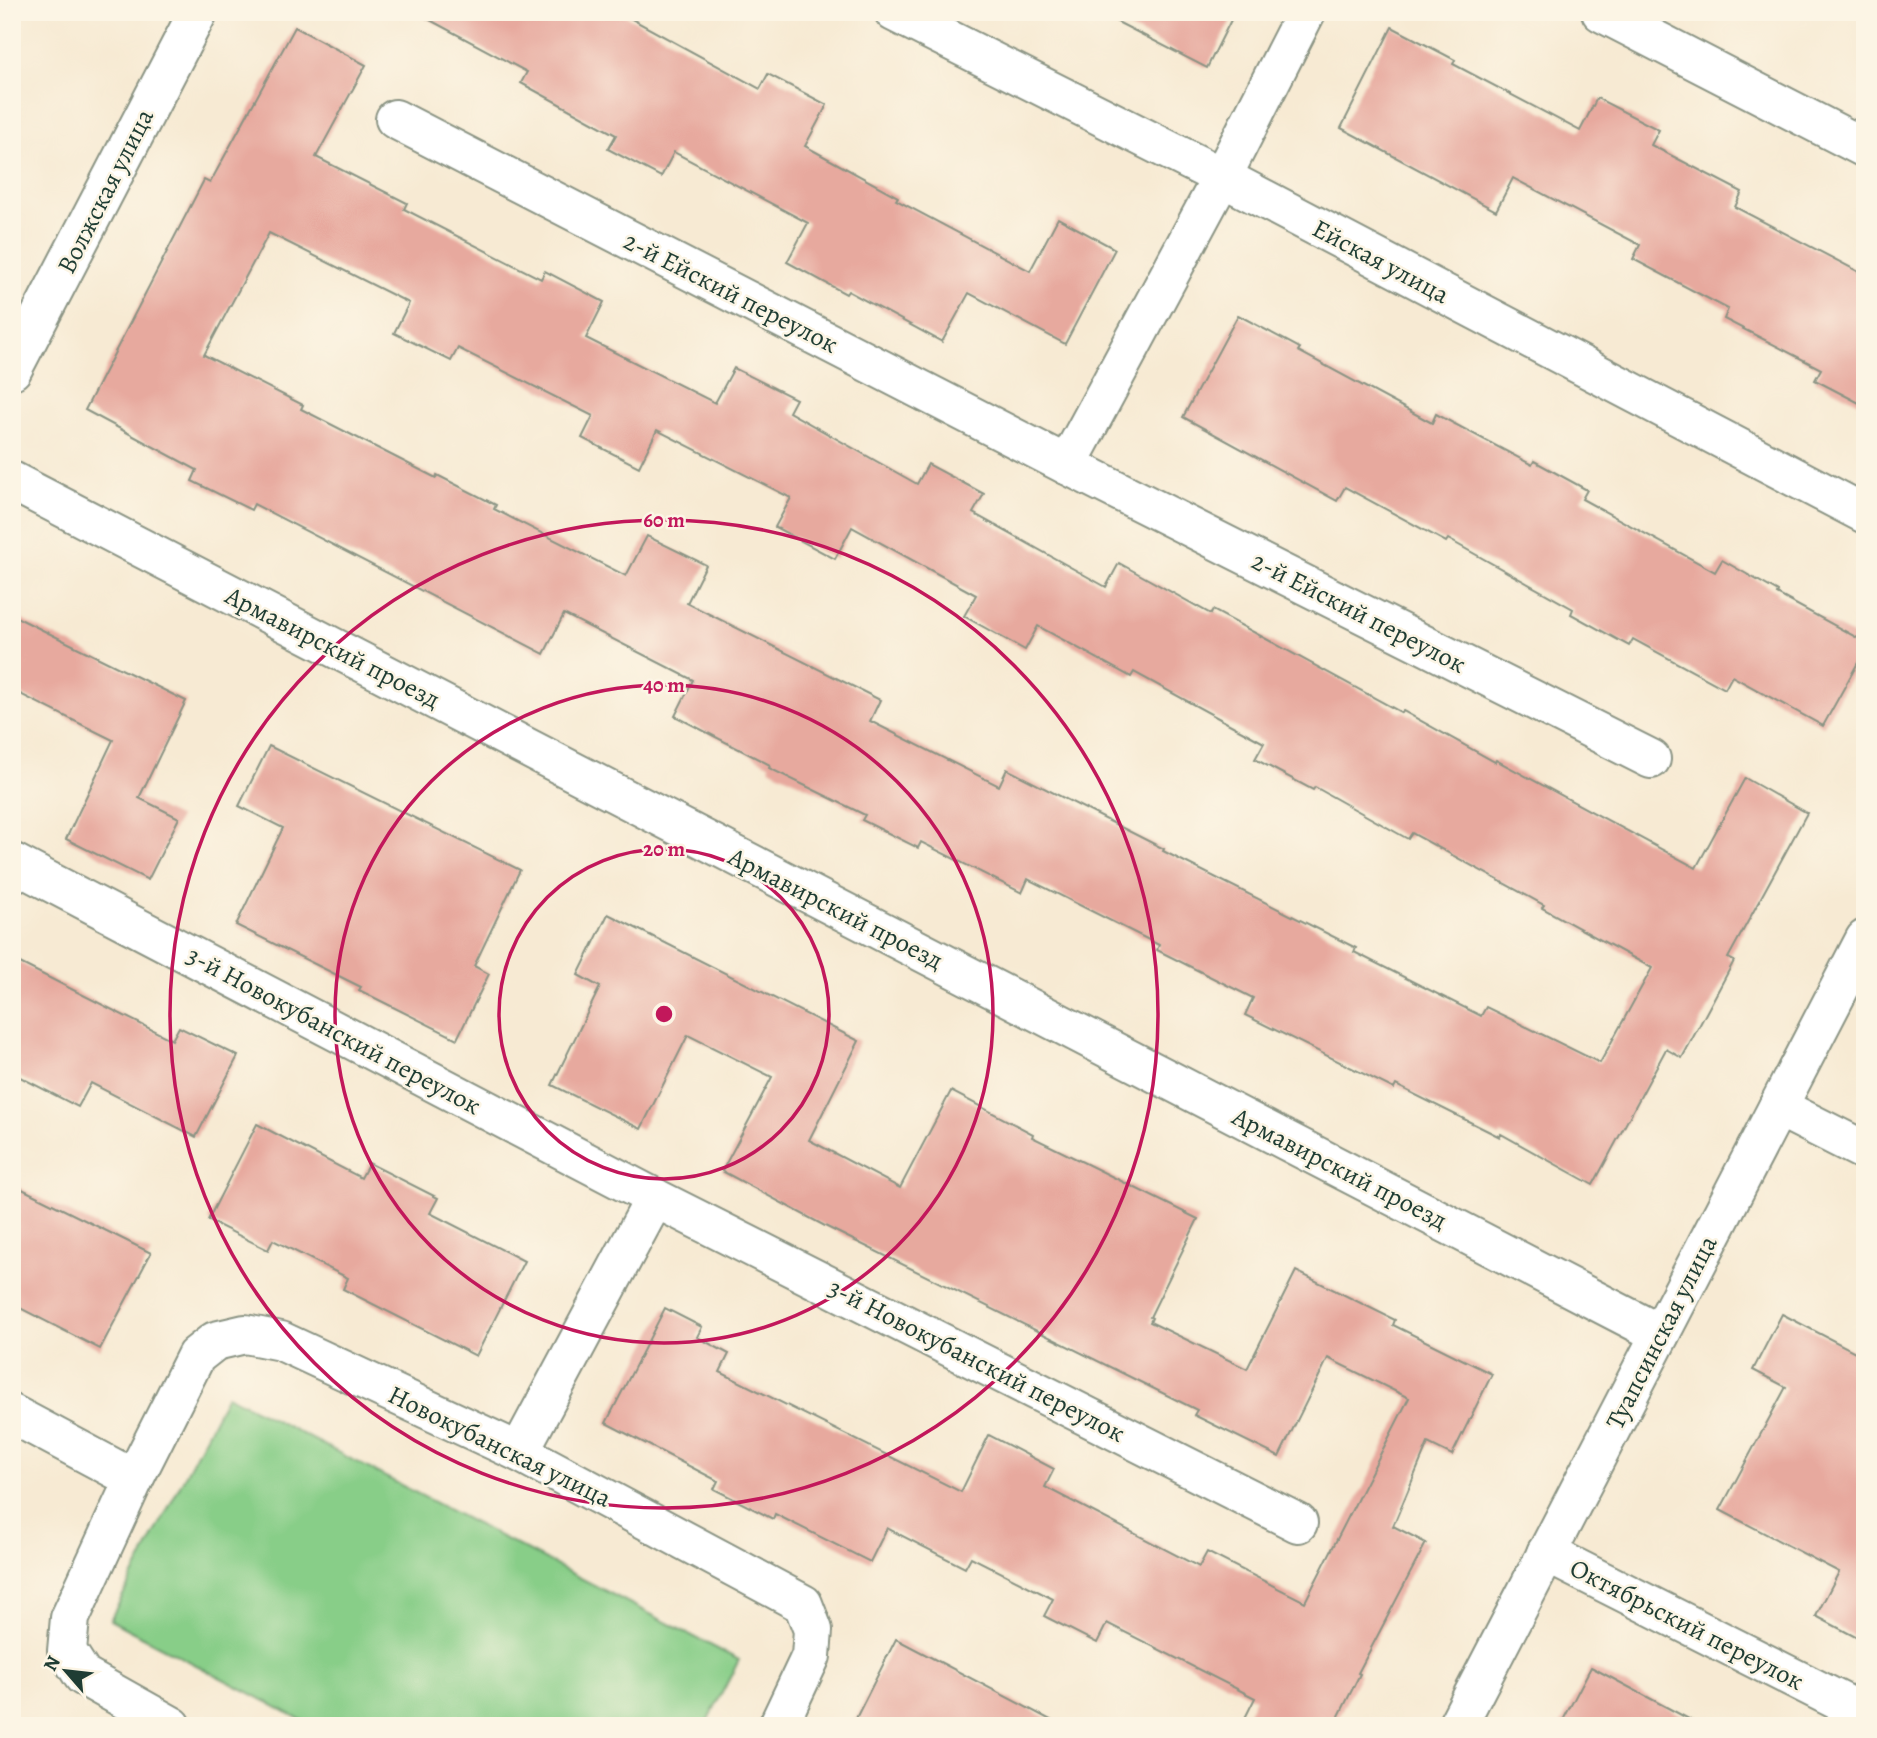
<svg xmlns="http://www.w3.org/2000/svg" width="1877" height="1738" font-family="Alegreya,serif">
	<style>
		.green { fill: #88ce88; stroke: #54865e; stroke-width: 2 }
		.building { fill: #e7a99e; fill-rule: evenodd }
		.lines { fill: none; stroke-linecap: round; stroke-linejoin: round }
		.street-casing { stroke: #8b9484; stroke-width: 42 }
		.street { stroke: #fff; stroke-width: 38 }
		.ring { fill: none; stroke: #c2185b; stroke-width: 3.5 }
		.labels { text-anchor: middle; stroke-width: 5; stroke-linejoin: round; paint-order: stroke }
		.street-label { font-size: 26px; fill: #1f3d34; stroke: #fcf5e5 }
		.centre { fill: #c2185b; stroke: #fcf5e5; stroke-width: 3.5 }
		.ring-label { font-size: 21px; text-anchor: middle; font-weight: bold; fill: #c2185b; stroke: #fcf5e5; stroke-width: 5; stroke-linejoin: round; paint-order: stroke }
	</style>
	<rect width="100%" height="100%" fill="#fcf5e5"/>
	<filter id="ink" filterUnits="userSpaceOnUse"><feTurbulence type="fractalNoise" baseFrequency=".0143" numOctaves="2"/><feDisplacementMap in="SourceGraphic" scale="14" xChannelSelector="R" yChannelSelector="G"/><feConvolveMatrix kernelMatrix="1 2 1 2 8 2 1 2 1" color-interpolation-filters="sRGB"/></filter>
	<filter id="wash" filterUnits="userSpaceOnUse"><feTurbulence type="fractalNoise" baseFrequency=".00686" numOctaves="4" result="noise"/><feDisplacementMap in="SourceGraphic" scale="28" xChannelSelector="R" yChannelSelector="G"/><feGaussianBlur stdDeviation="1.57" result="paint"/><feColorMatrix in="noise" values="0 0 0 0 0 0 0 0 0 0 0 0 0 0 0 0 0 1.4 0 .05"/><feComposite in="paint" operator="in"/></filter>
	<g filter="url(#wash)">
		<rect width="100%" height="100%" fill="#f7ead3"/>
		<!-- green -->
		<polygon class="green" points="227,1395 739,1660 705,1726 313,1726 110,1620"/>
		<g id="blocks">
			<!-- building -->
			<g class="building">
				<polygon points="415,12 619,12 760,89 768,74 827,105 805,146 898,197 896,200 1030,271 1058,218 1115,249 1065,344 969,293 942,342 848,291 846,294 787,262 808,223 674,152 661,177 608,149 616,135 521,83 527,72"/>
				<polygon points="1098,12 1235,12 1207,68"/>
				<path d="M295,27l71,38 -50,92 91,46 -3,6 137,70 4,-8 59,31 -18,36 129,65 19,-35 62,31 -7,13 128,72 11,-20 56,30 -11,19 133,74 13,-24 92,51 2,-4 189,103 1,-2 92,51 1,-2 200,108 49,-90 62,35 -79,145 6,3 -52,97 -16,-9 -73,136 -92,-51 -1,3 -104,-52 -2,4 -149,-74 8,-17 -96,-48 2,-5 -131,-66 -6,14 -101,-51 -3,6 -56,-28 3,-5 -96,-47 1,-3 -95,-49 18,-36 -129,-66 -20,40 -290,-150 -3,6 -59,-29 5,-11 -112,-60 119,-230 6,3zM269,233l140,70 -15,30 57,28 7,-13 135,68 -11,22 57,29 18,-37 134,68 -16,29 60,32 17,-32 124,68 -12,21 61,34 13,-24 93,51 3,-5 130,71 -9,16 58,31 2,-3 93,52 4,-6 132,72 -2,3 110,60 -52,95 -114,-56 -5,9 -127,-64 2,-4 -193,-97 1,-2 -157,-80 -8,17 -129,-65 10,-21 -193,-97 19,-38 -59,-29 -21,40 -132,-67 2,-4 -59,-30 -1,3 -135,-69 2,-4 -99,-50z"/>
				<polygon points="1392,27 1455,60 1453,64 1580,131 1597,98 1659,130 1651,145 1742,192 1735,207 1865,275 1865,406 1815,380 1821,369 1724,319 1728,309 1633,259 1640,245 1513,178 1496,211 1341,128"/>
				<polygon points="1238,315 1300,348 1298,351 1432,423 1436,414 1532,465 1534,461 1587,490 1582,499 1715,572 1722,560 1778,592 1777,594 1865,642 1865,650 1823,726 1732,676 1725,689 1633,639 1629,646 1571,614 1573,609 1448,539 1446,542 1345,487 1337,501 1183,417"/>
				<polygon points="12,615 186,701 139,798 179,818 148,880 66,839 113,740 12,690"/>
				<polygon points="269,746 520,870 474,966 489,974 457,1039 359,990 361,987 236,925 283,828 239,806"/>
				<polygon points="608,914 859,1041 809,1140 900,1188 951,1091 1033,1134 1032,1137 1198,1219 1150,1317 1152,1318 1150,1322 1247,1369 1296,1271 1395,1320 1393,1325 1492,1374 1452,1455 1428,1443 1393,1526 1426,1543 1358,1673 1360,1674 1334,1726 1241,1726 1255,1698 1107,1623 1097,1643 1044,1616 1053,1599 971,1557 965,1568 887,1528 870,1562 775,1514 773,1519 714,1489 718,1481 606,1423 665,1308 702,1327 697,1337 729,1354 720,1372 961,1492 989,1435 1054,1469 1045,1487 1199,1567 1207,1552 1305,1602 1409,1398 1328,1358 1279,1457 1194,1415 1197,1410 825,1226 722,1171 772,1077 688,1035 641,1129 552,1085 600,987 578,975"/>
				<polygon points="12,959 172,1040 179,1027 238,1056 196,1137 91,1083 78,1107 12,1073"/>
				<polygon points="257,1124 361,1178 369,1163 438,1198 430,1213 524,1261 476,1356 343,1289 348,1278 273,1240 268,1250 208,1220"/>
				<polygon points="12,1184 151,1253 100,1349 12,1304"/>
				<polygon points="1782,1314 1865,1357 1865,1642 1816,1616 1839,1572 1720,1510 1786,1387 1753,1370"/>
				<polygon points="896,1639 1062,1726 852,1726"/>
				<polygon points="1591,1667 1702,1726 1560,1726"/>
			</g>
		</g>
	</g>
	<g filter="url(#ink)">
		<use href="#blocks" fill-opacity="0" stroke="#8b9484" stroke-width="2"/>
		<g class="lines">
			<!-- street casing -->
			<g class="street-casing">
				<g id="street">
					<polyline points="894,12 1222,177 1865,514"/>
					<polyline points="1306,12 1222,177 1067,465 1651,759"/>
					<polyline points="1601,12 1865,148"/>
					<polyline points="395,119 1067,465"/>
					<polyline points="12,370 198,12"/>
					<polyline points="12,481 1660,1334"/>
					<polyline points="12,862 655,1198 1298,1523"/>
					<polyline points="1778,1107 1865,1151"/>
					<polyline points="12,1414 134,1479"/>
					<polyline points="519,1452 655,1198"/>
					<polyline points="1546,1553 1865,1714"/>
					<polyline points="172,1726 83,1676 67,1651 70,1618 134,1479 196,1356 215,1341 245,1334 281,1341 519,1452 803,1604 813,1630 811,1656 778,1726"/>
					<polyline points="1457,1726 1865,939"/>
				</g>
			</g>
			<!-- street -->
			<use href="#street" class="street"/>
		</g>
	</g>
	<!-- distance rings -->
	<g class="ring">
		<circle cx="664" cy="1014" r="165"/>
		<circle cx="664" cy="1014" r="329"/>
		<circle cx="664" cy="1014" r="494"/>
	</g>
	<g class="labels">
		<!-- street labels -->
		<g class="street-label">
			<text transform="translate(105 191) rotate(-63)" y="9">Волжская улица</text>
			<text transform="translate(1381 261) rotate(28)" y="9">Ейская улица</text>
			<text transform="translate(731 292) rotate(27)" y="9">2-й Ейский переулок</text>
			<text transform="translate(1359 612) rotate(27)" y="9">2-й Ейский переулок</text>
			<text transform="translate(333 647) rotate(27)" y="9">Армавирский проезд</text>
			<text transform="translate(836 908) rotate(27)" y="9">Армавирский проезд</text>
			<text transform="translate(334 1030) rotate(28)" y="9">3-й Новокубанский переулок</text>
			<text transform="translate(1340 1168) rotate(27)" y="9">Армавирский проезд</text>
			<text transform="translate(1661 1332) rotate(-63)" y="9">Туапсинская улица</text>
			<text transform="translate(977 1360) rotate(27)" y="9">3-й Новокубанский переулок</text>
			<text transform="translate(500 1446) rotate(26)" y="9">Новокубанская улица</text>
			<text transform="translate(1687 1624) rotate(27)" y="9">Октябрьский переулок</text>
		</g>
	</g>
	<circle cx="664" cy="1014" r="10" class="centre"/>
	<g class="ring-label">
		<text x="664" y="527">60 m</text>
		<text x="664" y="692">40 m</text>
		<text x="664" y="856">20 m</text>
	</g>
	<!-- margin -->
	<rect width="1877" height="1738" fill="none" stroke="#fcf5e5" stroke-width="42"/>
	<!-- north arrow -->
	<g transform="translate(66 1671) rotate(298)" stroke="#fcf5e5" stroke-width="5" paint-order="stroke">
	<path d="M0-5L12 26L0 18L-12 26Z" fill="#1f3d34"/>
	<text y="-10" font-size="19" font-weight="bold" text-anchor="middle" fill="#1f3d34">N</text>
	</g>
</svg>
